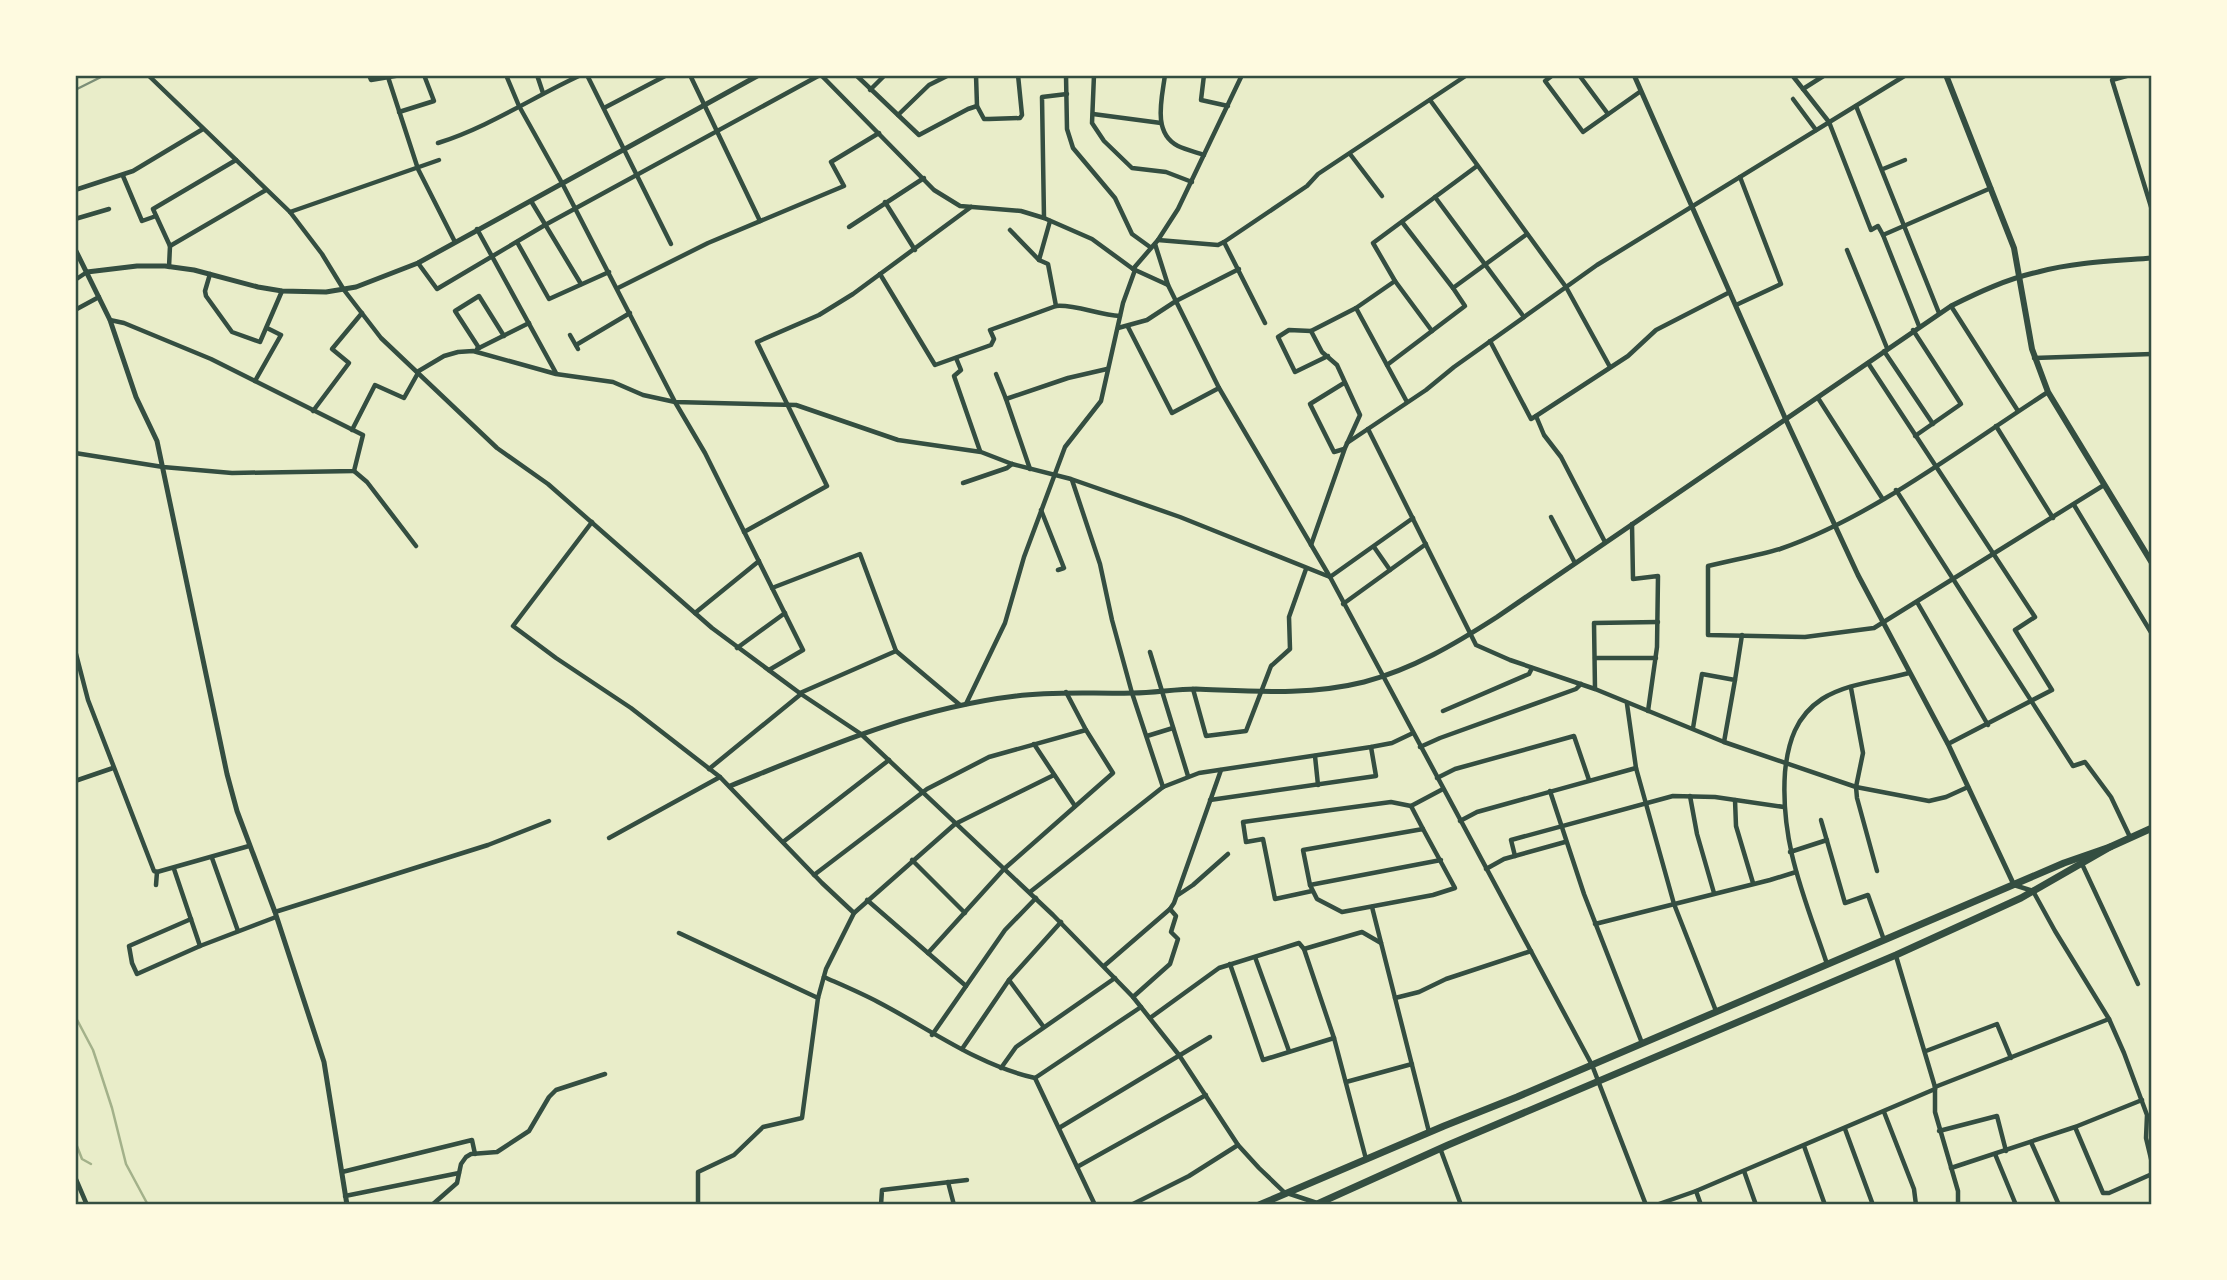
<svg xmlns="http://www.w3.org/2000/svg" width="2227" height="1280" font-family="Helvetica,sans-serif">
	<style>
		.lines { fill: none; stroke-linecap: round; stroke-linejoin: round }
		.stream { stroke: #a3b18a; stroke-width: 2.5 }
		.minor { stroke: #344e41; stroke-width: 4.5 }
		.tertiary { stroke: #344e41; stroke-width: 5 }
		.secondary { stroke: #344e41; stroke-width: 6 }
		.trunk { stroke: #344e41; stroke-width: 7 }
		.rail { stroke: #7c8e77; stroke-width: 2.5 }
		.neatline { fill: none; stroke: #344e41; stroke-width: 2.5 }
	</style>
	<rect width="100%" height="100%" fill="#e9edc9"/>
	<g class="lines">
		<!-- stream -->
		<g class="stream">
			<polyline points="75,1016 93,1050 99,1068 112,1108 126,1164 148,1205"/>
			<polyline points="75,1141 82,1159 91,1164"/>
		</g>
		<!-- minor -->
		<g class="minor">
			<polyline points="148,75 290,212 322,254 344,290 381,338 497,448 548,484 712,628 801,694 861,734 1053,915 1133,997 1179,1055 1238,1145 1259,1168 1284,1192 1317,1203"/>
			<polyline points="369,75 371,80 401,75"/>
			<polyline points="506,75 519,106 562,183 675,402 705,453 803,650 769,670"/>
			<polyline points="537,75 543,93"/>
			<polyline points="587,75 671,244"/>
			<polyline points="690,75 760,221"/>
			<polyline points="821,75 934,190 960,206 1021,211 1044,218 1092,239 1133,269 1168,285"/>
			<polyline points="856,75 919,135 968,109 977,106"/>
			<polyline points="976,75 977,106 984,119 989,119 1020,118 1022,115 1018,75"/>
			<polyline points="1066,75 1067,129 1073,148 1115,198 1132,234 1150,247"/>
			<polyline points="1094,75 1092,123 1104,141 1132,168 1166,172 1192,182"/>
			<polyline points="1156,75 1165,76"/>
			<path d="M1165,75c-3,23 -13,58 13,71 8,4 18,6 26,9"/>
			<polyline points="1204,75 1201,100 1228,106"/>
			<polyline points="1553,75 1545,81 1583,132 1641,91"/>
			<polyline points="1579,75 1608,114"/>
			<polyline points="1792,75 1829,122 1871,230 1878,226 1883,235"/>
			<polyline points="2130,75 2112,80 2152,210"/>
			<polyline points="388,77 418,169 455,242"/>
			<polyline points="1803,89 1825,75"/>
			<polyline points="870,90 885,75"/>
			<polyline points="1793,99 1816,130"/>
			<polyline points="1430,100 1566,287 1610,367"/>
			<polyline points="1856,106 1939,313"/>
			<polyline points="604,108 667,75"/>
			<polyline points="399,112 434,101 424,75"/>
			<polyline points="1093,114 1161,123"/>
			<polyline points="898,115 929,85 949,75"/>
			<path d="M438,143c51,-16 95,-46 143,-68"/>
			<polyline points="1350,154 1382,196"/>
			<polyline points="1883,169 1905,160"/>
			<polyline points="123,176 142,221 156,216"/>
			<polyline points="75,190 133,171 203,129"/>
			<polyline points="1435,197 1524,317"/>
			<polyline points="531,201 581,284"/>
			<polyline points="885,202 915,250"/>
			<polyline points="290,212 439,160"/>
			<polyline points="1044,218 1042,97 1067,94"/>
			<polyline points="75,219 109,209"/>
			<polyline points="1402,222 1453,288 1527,234"/>
			<polyline points="849,227 924,178"/>
			<polyline points="477,229 556,373"/>
			<polyline points="1010,230 1039,260 1048,264 1056,306"/>
			<polyline points="1158,240 1218,245 1224,242 1307,186 1318,174 1467,75"/>
			<polyline points="517,242 549,299 609,272"/>
			<polyline points="1224,242 1265,323"/>
			<polyline points="1155,244 1168,285 1219,388 1330,577 1592,1065 1646,1205"/>
			<polyline points="170,246 266,190"/>
			<polyline points="1847,250 1887,348"/>
			<polyline points="1039,260 1050,221"/>
			<polyline points="418,263 437,289 545,225 820,75"/>
			<polyline points="169,267 170,246 153,209 236,160"/>
			<polyline points="1133,269 1158,240 1178,209 1242,75"/>
			<polyline points="210,274 205,291 206,296 232,332 260,342 282,291"/>
			<path d="M880,274l55,91 56,-20 3,-6 -4,-9 66,-24c18,-2 43,9 64,10"/>
			<polyline points="75,280 87,272"/>
			<polyline points="618,288 708,243 844,186 831,162 879,133"/>
			<polyline points="1736,305 1781,284 1740,177"/>
			<polyline points="1951,306 2018,411"/>
			<polyline points="1356,308 1407,402"/>
			<polyline points="75,310 99,297"/>
			<polyline points="1919,326 1883,235 1991,188"/>
			<polyline points="1128,327 1172,413 1219,388"/>
			<polyline points="1118,328 1147,320 1176,301 1239,269"/>
			<polyline points="1913,330 1961,404 1915,436"/>
			<polyline points="1311,331 1289,330 1278,337 1295,372 1328,356"/>
			<polyline points="1432,331 1395,281 1373,243 1477,166"/>
			<polyline points="570,335 578,349"/>
			<polyline points="1490,341 1531,419 1536,416 1544,435 1561,457 1605,542"/>
			<polyline points="576,345 630,313"/>
			<polyline points="479,348 455,311 479,296 504,336"/>
			<polyline points="477,349 529,323"/>
			<polyline points="1884,351 1933,424"/>
			<polyline points="956,358 961,370 954,376 980,451"/>
			<polyline points="2034,358 2152,354"/>
			<polyline points="1868,363 2035,617 2015,630 2052,690 1948,744"/>
			<polyline points="1387,365 1465,306 1453,288"/>
			<polyline points="417,372 444,356 458,352 473,351 556,374 613,382 643,395 675,402 796,405 898,440 981,452 1012,464 1071,479 1180,517 1330,577 1413,518"/>
			<polyline points="996,374 1006,399"/>
			<polyline points="255,381 281,335 267,328"/>
			<polyline points="1344,383 1310,404 1334,452 1344,449"/>
			<path d="M2048,392c-83,53 -175,125 -268,157 -23,7 -48,11 -72,17v69l97,2 69,-9 230,-143"/>
			<polyline points="1818,398 1882,498"/>
			<polyline points="313,411 349,363 332,349 362,313"/>
			<polyline points="1536,416 1628,356 1656,330 1730,292"/>
			<polyline points="1996,426 2053,518"/>
			<polyline points="1368,429 1476,645 1510,660 1595,689 1724,742 1856,787 1929,801 1946,797 1968,787"/>
			<polyline points="352,430 375,385 404,398 418,373"/>
			<polyline points="1347,443 1426,390 1454,367 1597,265 1906,75"/>
			<polyline points="75,453 163,467 232,473 354,471 363,435 211,359 124,323 110,320"/>
			<polyline points="1030,469 1006,399 1068,378 1107,369"/>
			<polyline points="354,471 367,482 416,546"/>
			<polyline points="1072,480 1100,564 1112,620 1132,693 1163,787"/>
			<polyline points="963,483 1007,468 1012,464"/>
			<polyline points="1896,490 2073,766 2085,762 2111,797 2130,837"/>
			<polyline points="2074,505 2152,634"/>
			<polyline points="1041,510 1064,568 1058,570"/>
			<polyline points="1551,517 1575,563"/>
			<polyline points="592,522 513,626 556,658 631,708 720,777 822,883 854,913"/>
			<polyline points="1632,524 1633,579 1658,576 1657,647 1648,711"/>
			<polyline points="744,532 827,486 757,342 819,315 853,294 971,207"/>
			<polyline points="1311,545 1345,448 1360,415 1337,365 1322,352 1311,331 1356,308 1395,281"/>
			<polyline points="1374,547 1390,570"/>
			<polyline points="772,588 860,554 896,651 960,705"/>
			<polyline points="1917,602 1988,725"/>
			<polyline points="1343,604 1426,544"/>
			<polyline points="695,613 759,561"/>
			<polyline points="737,648 785,613"/>
			<polyline points="75,650 88,700 154,871 157,872 156,885"/>
			<polyline points="1150,652 1188,776"/>
			<polyline points="1595,658 1656,658"/>
			<polyline points="1735,680 1742,635"/>
			<polyline points="1851,688 1863,753 1856,787 1857,798 1877,871"/>
			<polyline points="1193,689 1206,736 1246,731 1271,666 1290,649 1289,617 1306,569"/>
			<polyline points="1595,689 1594,623 1658,622"/>
			<polyline points="800,693 896,651"/>
			<polyline points="966,704 1005,623 1024,557 1065,447 1101,401 1123,303 1135,270"/>
			<polyline points="1627,704 1636,768 1674,904 1716,1011"/>
			<polyline points="1443,711 1529,674 1532,668"/>
			<polyline points="1693,728 1702,674 1735,680 1724,742"/>
			<polyline points="1147,736 1173,728"/>
			<polyline points="1034,744 1075,806"/>
			<polyline points="1420,747 1440,738 1576,689 1581,684"/>
			<polyline points="1315,756 1318,785"/>
			<polyline points="709,769 801,694"/>
			<polyline points="1437,778 1455,769 1574,736 1589,780"/>
			<polyline points="75,781 113,768"/>
			<polyline points="1550,791 1584,894 1642,1043"/>
			<polyline points="1690,796 1697,834 1714,893"/>
			<polyline points="1210,800 1376,776 1371,747"/>
			<polyline points="1735,800 1736,826 1753,883"/>
			<polyline points="1411,806 1423,829"/>
			<polyline points="1821,820 1845,903 1868,895 1884,940"/>
			<polyline points="1460,821 1477,812 1636,768"/>
			<polygon points="1423,829 1455,888 1433,895 1342,912 1317,899 1310,885 1303,850"/>
			<polyline points="609,838 720,777"/>
			<polyline points="783,842 889,760"/>
			<polyline points="1790,852 1827,840"/>
			<polyline points="1515,856 1511,840 1673,796 1715,797 1784,807"/>
			<polyline points="212,858 238,931"/>
			<polyline points="912,860 965,913"/>
			<polyline points="2082,864 2138,984"/>
			<polyline points="174,869 200,946"/>
			<polyline points="1486,869 1504,859 1565,842"/>
			<polyline points="157,872 249,846"/>
			<polyline points="814,875 927,789 989,757 1086,730"/>
			<polyline points="1310,885 1441,860"/>
			<polyline points="2014,885 2033,891 2055,931 2109,1019 2124,1053 2147,1115 2146,1138 2152,1163"/>
			<polyline points="1312,891 1275,899 1263,839 1246,842 1243,822 1391,802 1411,806 1443,789"/>
			<polyline points="1030,892 1163,787 1199,773 1371,747 1392,743 1413,733"/>
			<polyline points="1178,895 1193,885 1228,854"/>
			<polyline points="867,900 966,986"/>
			<polyline points="1372,907 1395,998 1419,992 1446,979 1531,951"/>
			<polyline points="275,912 488,845 549,821"/>
			<polyline points="191,919 129,946 132,963 137,974 200,946 276,917"/>
			<polyline points="1595,924 1770,880 1796,872"/>
			<polyline points="679,933 818,998"/>
			<polyline points="1304,949 1362,932 1381,943"/>
			<polyline points="928,953 1004,869 1113,773 1086,730 1066,692"/>
			<polyline points="1896,956 1935,1087 1935,1112 1958,1191 1958,1205"/>
			<polyline points="1255,957 1289,1051"/>
			<polyline points="1230,964 1263,1060 1334,1038"/>
			<path d="M1827,964c-22,-66 -47,-120 -42,-192 3,-30 11,-56 37,-73 25,-16 59,-18 87,-26"/>
			<polyline points="1104,966 1170,909 1174,903 1221,770"/>
			<path d="M824,977c18,8 37,16 54,25 52,27 99,63 157,76l106,-71"/>
			<polyline points="1009,980 1043,1026"/>
			<polyline points="1133,997 1170,964 1178,939 1171,932 1176,916 1170,909"/>
			<polyline points="1395,998 1429,1132"/>
			<polyline points="1150,1018 1219,968 1299,943 1304,949 1334,1038 1366,1159"/>
			<polyline points="932,1035 1005,930 1036,898"/>
			<polyline points="962,1049 1009,980 1061,922"/>
			<polyline points="1926,1051 1997,1024 2011,1058"/>
			<polyline points="1001,1068 1016,1047 1115,978"/>
			<polyline points="1035,1078 1095,1205"/>
			<polyline points="1346,1082 1412,1064"/>
			<polyline points="1935,1087 2109,1019"/>
			<polyline points="1884,1112 1914,1189 1916,1205"/>
			<polyline points="2075,1127 2103,1193 2109,1193 2152,1174"/>
			<polyline points="1059,1128 1210,1037"/>
			<polyline points="1845,1129 1873,1205"/>
			<polyline points="1939,1131 1997,1116 2006,1151"/>
			<polyline points="2031,1142 2059,1205"/>
			<polyline points="1804,1146 1825,1205"/>
			<polyline points="1440,1148 1461,1205"/>
			<polyline points="1995,1154 2016,1205"/>
			<polyline points="1077,1167 1206,1095"/>
			<polyline points="1951,1168 2075,1127 2142,1100"/>
			<polyline points="1744,1171 1756,1205"/>
			<polyline points="342,1172 472,1140 475,1154"/>
			<polyline points="75,1177 87,1205"/>
			<polyline points="948,1182 954,1205"/>
			<polyline points="1696,1191 1701,1205"/>
			<polyline points="345,1196 459,1173"/>
			<polyline points="432,1205 457,1183 461,1164 466,1157 471,1154 497,1152 529,1131 549,1097 556,1090 605,1074"/>
			<polyline points="698,1205 698,1172 734,1155 763,1127 802,1118 818,998 826,969 854,913 955,824 1054,775"/>
			<polyline points="881,1205 882,1190 967,1180"/>
			<polyline points="1131,1205 1189,1176 1238,1145"/>
			<polyline points="1656,1205 1696,1191 1935,1089"/>
		</g>
		<!-- tertiary -->
		<g class="tertiary">
			<polyline points="1634,75 1786,420 1858,575 1948,744 2014,885"/>
			<polyline points="75,249 110,320 136,397 157,441 227,774 237,811 275,912 324,1062 347,1205"/>
			<polyline points="87,272 137,266 165,266 194,270 258,287 282,291 326,292 356,287 418,263 759,75"/>
			<path d="M730,786c94,-38 184,-78 286,-90 39,-5 78,-2 117,-3 21,0 42,-4 63,-4 57,2 112,7 168,-7 49,-13 91,-38 133,-65l454,-311c28,-14 56,-27 87,-34 37,-10 76,-11 114,-14"/>
		</g>
		<!-- secondary -->
		<polyline class="secondary" points="1946,75 2014,248 2032,349 2048,392 2152,563"/>
		<!-- trunk -->
		<g class="trunk">
			<polyline points="1259,1205 1444,1126 1517,1097 2064,863 2110,847"/>
			<polyline points="1315,1205 1448,1145 1896,955 2021,898 2110,847 2152,828"/>
		</g>
		<!-- rail -->
		<polyline class="rail" points="75,90 105,75"/>
	</g>
	<!-- border -->
	<rect width="2227" height="1280" fill="none" stroke="#fefae0" stroke-width="154"/>
	<rect x="77" y="77" width="2073" height="1126" class="neatline"/>
</svg>
